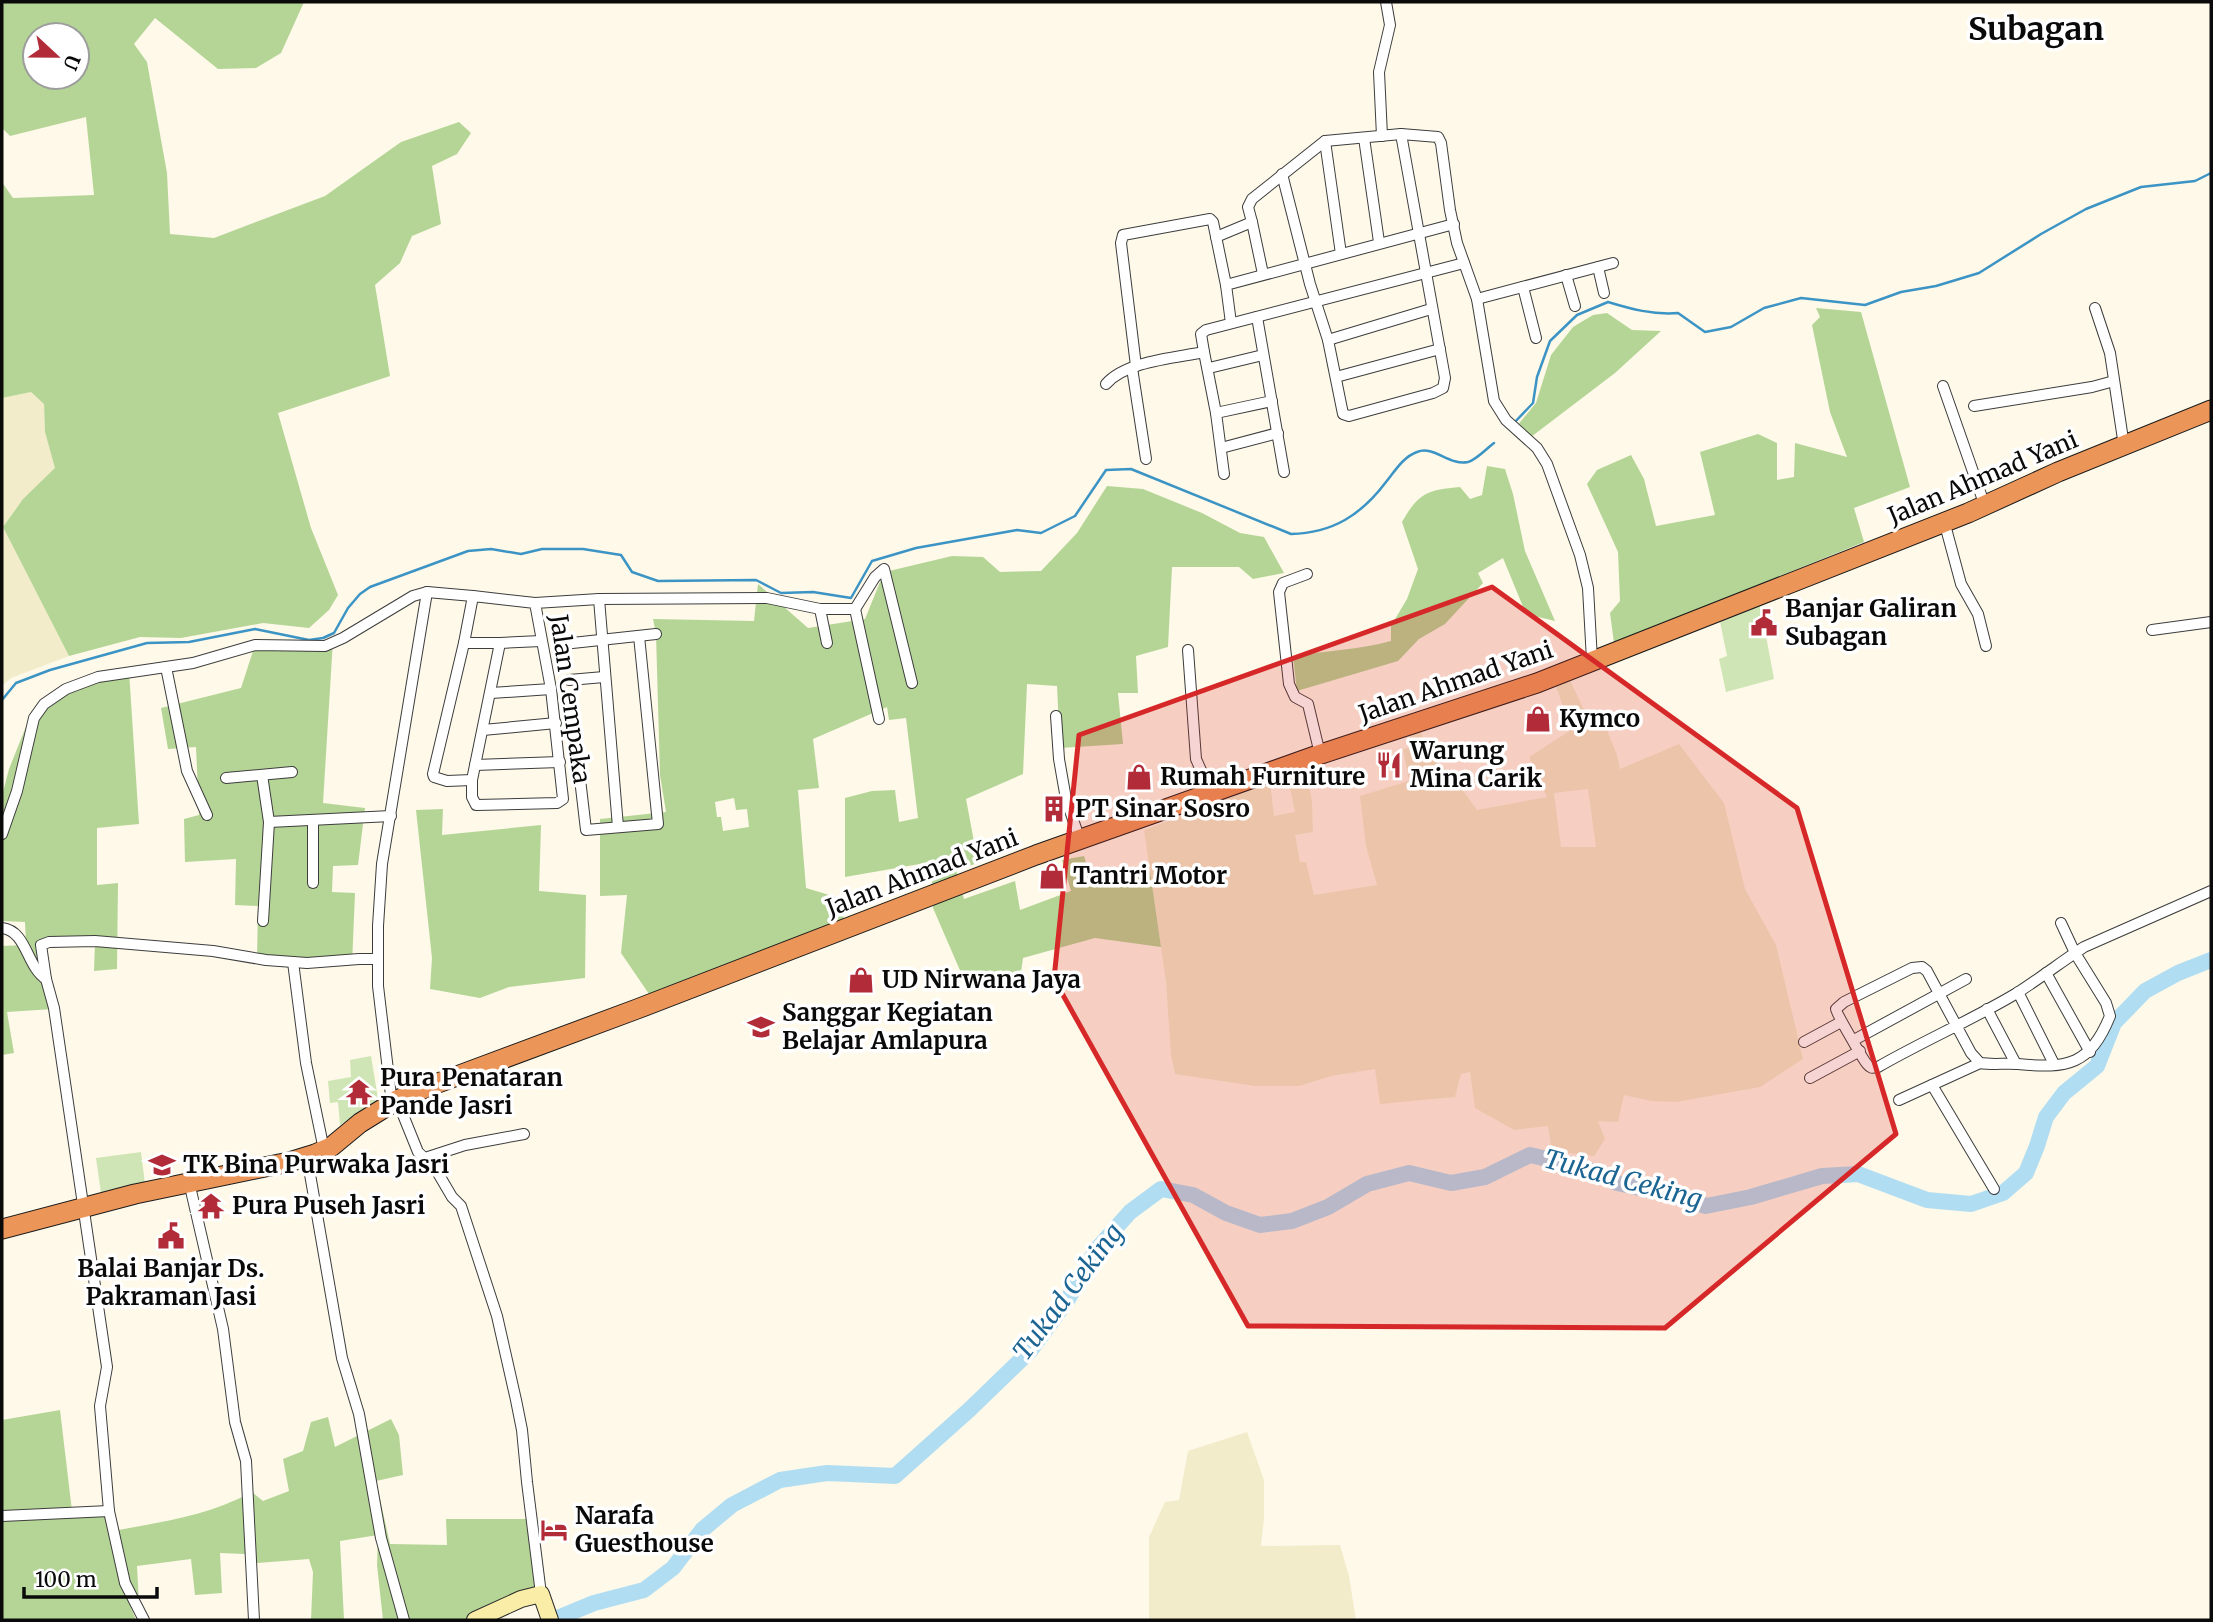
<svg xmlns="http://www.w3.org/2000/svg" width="2213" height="1622" font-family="Merriweather,serif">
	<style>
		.farmland { fill: #f2eccb; fill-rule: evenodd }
		.green { fill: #d0e5b5 }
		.forest { fill: #b5d596; fill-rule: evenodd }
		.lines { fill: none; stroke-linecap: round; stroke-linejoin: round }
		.stream { stroke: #3c94c5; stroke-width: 2.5 }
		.river { stroke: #b1ddf2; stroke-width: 16 }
		.street-casing { stroke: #3d3d3d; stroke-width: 12 }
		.secondary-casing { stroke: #2c2c2c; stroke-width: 18 }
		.highway-casing { stroke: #1b1b1b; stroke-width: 21 }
		.street { stroke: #fff; stroke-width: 10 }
		.secondary { stroke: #faeda7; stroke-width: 16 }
		.highway { stroke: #ec9559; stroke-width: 19 }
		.marked { fill: #d62828; fill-opacity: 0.2; stroke: #d62828; stroke-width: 5; stroke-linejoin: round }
		.labels { text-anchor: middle; stroke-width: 7; stroke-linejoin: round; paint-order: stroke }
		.street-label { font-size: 24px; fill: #0a0a0a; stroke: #fff }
		.poi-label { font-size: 24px; font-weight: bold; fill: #0a0a0a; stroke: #fff; text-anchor: start }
		.water-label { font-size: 26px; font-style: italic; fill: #1c6593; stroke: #fff }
		.district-label { font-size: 32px; font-weight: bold; fill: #0a0a0a; stroke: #fff }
	</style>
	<rect width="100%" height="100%" fill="#fef9e9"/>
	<!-- farmland -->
	<g class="farmland">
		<polygon points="31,392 44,404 45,432 56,468 23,499 3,527 69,656 11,678 2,686 2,398"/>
		<path d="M1569,678l14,30 20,12 14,35 3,14 59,-25 45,59 21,86 31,56 27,114 -43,28 -84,15 -25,-1 -27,-6 -6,27 -20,-1 7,18 -11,17 -42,-5 -4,-25 -34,4 -39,-22 -5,-36 -9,2 -6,23 -75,7 -5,-35 -44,7 -32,10h-44l-80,-12 -4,-19 -5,-73 -22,-152 126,-48 4,34 21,-4 -8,-38 19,-5 6,32 1,31 -18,3 5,27h6l8,33 63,-10 -11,-39 -6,-50 49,-15 -6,-32 9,-2 -4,-13 13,-2 8,25 20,14 28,39 70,-13 -18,-40 42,-27 -16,-47zM1588,789l8,58h-35l-7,-54z"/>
		<polygon points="1247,1432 1264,1480 1264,1518 1261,1546 1340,1545 1349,1576 1356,1620 1149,1620 1149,1537 1165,1502 1179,1500 1188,1451"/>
	</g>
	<!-- green -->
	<g class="green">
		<polygon points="1759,598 1774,679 1726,692 1719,659 1727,656 1718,612"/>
		<polygon points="371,1056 378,1099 340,1125 338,1102 330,1103 328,1081 351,1077 350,1060"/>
		<polygon points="141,1152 145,1184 101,1193 96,1158"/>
	</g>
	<!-- forest -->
	<g class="forest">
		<path d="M2,2h302l-23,51 -25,15 -38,1 -63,-51 -21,26 13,18 20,111 3,61 44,4 111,-42 76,-54 58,-20 12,11 -14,21 -25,12 9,58 -29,12 -12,27 -25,22 15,91 -112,37 33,115 27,67 -9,15 -20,18 -46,-5 -82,15 -41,-1 -71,19 -66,-129 20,-28 32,-31 -10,-36 -1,-28 -13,-12 -29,6v-216l11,16 81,-3 -8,-78 -76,19 -8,-8zM77,35v42h-42v-42z"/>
		<polygon points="1816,308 1861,312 1910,487 1854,508 1864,542 1614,643 1610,613 1620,601 1618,552 1587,484 1597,470 1631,455 1644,479 1656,526 1715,515 1700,452 1758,434 1777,443 1777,480 1794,477 1795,443 1847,457 1830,412 1812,325 1820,317"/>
		<polygon points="1607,313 1632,330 1661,331 1615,373 1527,440 1516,427 1536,403 1551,355 1573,327 1593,315"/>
		<path d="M1487,466l18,3 8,25 12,57 30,70 -29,-7 -23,-56 -25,15 5,10 -38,41 -26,15 -21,22 -101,30 -4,-34c33,-7 66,-7 98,-16v-15l16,-27 11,-30 -16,-47c17,-30 26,-32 58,-35l10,12 12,-4z"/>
		<path d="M1107,486l36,3 59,24 38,20 24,4 20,36 -31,6 -14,-12h-67l-4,80 -32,9 2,37h-20l5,51 -63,4 -3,-62 -30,-2 -4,90 -57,25 12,64 -22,7 8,29 51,-18 5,29 51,-19 -9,-31 22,-4 7,23 59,-8 11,76 -66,-9 -72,20 -4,28 -57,-11 -29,-67 -2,-46 -86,15v-79l27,-7 23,-1 4,32 19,-4 -12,-100 -17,2 -2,-13 -74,32 6,49 -21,2 8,98 30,9 10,27 -197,70 -28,-41 6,-58 -27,1v-77l66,-7 -6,-37 -4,-141 -3,-15 101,2 4,-37 50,44 57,-9 15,-37 9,-11 63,-15 31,1 17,15 41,-1 36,-38zM734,798l2,12 11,-1 2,18 -26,4 -2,-14h-4l-2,-15z"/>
		<polygon points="333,640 323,803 365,808 358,865 333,866 332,892 355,893 352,965 257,960 258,906 235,905 236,859 185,862 184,819 199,815 196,747 168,749 161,708 241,688 255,645 308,647"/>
		<polygon points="129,671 139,824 97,828 97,885 118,883 117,969 94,971 95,943 44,945 53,1009 7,1012 14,1053 2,1055 2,946 26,945 25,922 2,921 2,796 9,769 31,714 45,701"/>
		<polygon points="443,809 442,835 541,825 539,891 586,895 585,978 509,987 480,998 430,989 432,958 416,810"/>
		<path d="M60,1410l12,101 39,-7 2,27c48,-9 95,-15 139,-39l11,9 26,-10 -6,-32 20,-8 8,-29 17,-5 7,30 56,-28 8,16 4,40 -27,6 14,63 57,1 -1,-26h83l6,54 -1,20 -57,27h-94l-6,-55 1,-30 -38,6 4,79h-33l2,-48 -4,-13 -64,5v-10l-25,-1 2,40 -27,2 -4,-36 -54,7 2,37 -8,5 5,12h-134v-200z"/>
	</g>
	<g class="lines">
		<!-- stream -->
		<g class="stream">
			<path d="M1513,424l20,-21 4,-26 13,-36 27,-26 31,-13c23,7 45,13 70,11l27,19 26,-5 33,-19 37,-10 64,7 36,-13 35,-6 43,-13 62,-39 45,-25 55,-22 54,-6 16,-8"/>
			<path d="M2,700l14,-17 34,-13 97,-27 42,-1 66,-13 54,11 14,-2 11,-5 14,-25 12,-14 10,-7 98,-36 23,-2 30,5 21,-5h41l38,6 11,17 26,9 98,-1 25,13 32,-1 38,6 21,-37 44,-13 101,-18 24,3 34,-17 31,-46 25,-1 160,65c42,-1 70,-19 95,-52 9,-11 17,-25 31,-30 17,-7 32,14 51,10 8,-2 19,-14 26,-19"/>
		</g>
		<!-- river -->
		<polyline class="river" points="553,1620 594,1603 644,1590 673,1568 702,1530 732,1505 780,1480 827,1473 895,1476 969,1410 1030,1351 1068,1299 1096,1250 1130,1212 1161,1189 1193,1195 1226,1213 1260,1225 1292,1221 1328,1207 1367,1184 1409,1173 1451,1183 1485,1177 1530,1155 1582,1167 1617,1183 1668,1194 1706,1206 1751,1197 1822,1176 1858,1174 1927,1200 1971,1204 2003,1193 2026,1173 2037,1146 2046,1117 2064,1093 2097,1066 2114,1023 2145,991 2178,973 2211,960"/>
		<!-- street casing -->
		<g class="street-casing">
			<g id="street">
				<polyline points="1382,136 1379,72 1390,25 1386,2"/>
				<polyline points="1364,138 1379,242"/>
				<polyline points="1325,141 1341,254"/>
				<polyline points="1282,174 1310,284 1328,340 1343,414 1349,416 1433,393 1443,388 1445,378 1401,134"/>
				<polyline points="1252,222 1263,274"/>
				<polyline points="1216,237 1252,222 1248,207 1252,199 1325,141 1401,134 1438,137 1441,143 1450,210 1457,243 1477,299 1494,401 1506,420 1537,448 1547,464 1580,555 1588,588 1592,660"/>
				<polyline points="1598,267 1604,293"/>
				<polyline points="1566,275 1575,306"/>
				<polyline points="1523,287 1536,338"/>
				<polyline points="1477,299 1613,263"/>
				<polyline points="2095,308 2110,353 2124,446"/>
				<polyline points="1257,317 1284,472"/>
				<polyline points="1231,323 1226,285 1454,224"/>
				<polyline points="1328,340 1431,309"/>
				<polyline points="1204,352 1216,413 1224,474"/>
				<polyline points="1136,366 1121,243 1123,235 1210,219 1213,222 1226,285"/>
				<polyline points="1132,368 1146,459"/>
				<polyline points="1209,368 1263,355"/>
				<polyline points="1336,377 1440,349"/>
				<path d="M1106,384c20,-23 69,-26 98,-32l-3,-18 5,-4 258,-67"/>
				<polyline points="1943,386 1985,506"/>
				<polyline points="1974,406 2092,387 2114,381"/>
				<polyline points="1216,413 1272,401"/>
				<polyline points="1221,448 1278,433"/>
				<polyline points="1944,521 1961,584 1978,614 1986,646"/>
				<polyline points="1307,574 1283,583 1279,592 1289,684 1295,697 1308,704 1320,754"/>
				<polyline points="599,599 618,827"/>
				<polyline points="535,603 551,689 563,799 557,803 476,805 472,797 472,780 500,643 464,643 473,596 535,603 599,599 767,598 820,609 855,609 875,577 884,569 912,683"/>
				<polyline points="820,609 827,643"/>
				<polyline points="855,609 879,719"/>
				<polyline points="2152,630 2211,622"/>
				<polyline points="464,643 433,774 434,777 447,781 472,780"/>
				<polyline points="500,643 541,641"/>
				<polyline points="563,644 656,634"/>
				<polyline points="1188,650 1196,759 1211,793"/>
				<polyline points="166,667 187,771 207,815"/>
				<polyline points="569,680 604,677"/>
				<polyline points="491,693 551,689"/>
				<polyline points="1056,716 1059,759 1066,799 1080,840"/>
				<polyline points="483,730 556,723"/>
				<polyline points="576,745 586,830 658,824 639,636"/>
				<polyline points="475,765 560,762"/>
				<polyline points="262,775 269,822 263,921"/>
				<polyline points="226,778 292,772"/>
				<polyline points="269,822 391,816"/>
				<polyline points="2,834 17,791 34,718 44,704 66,689 98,677 193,663 255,645 325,646 343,638 413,596 427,592 473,596"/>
				<polyline points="313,883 313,820"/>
				<path d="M2061,923l14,30 31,50 4,13c-20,49 -42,53 -92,48 -13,-1 -25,1 -38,-1l-9,-10 -44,-82 -5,-4 -10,1 -68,34 -8,7c0,4 28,52 31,55 4,5 5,4 11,3 45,-26 94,-47 139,-74 20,-13 39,-27 58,-40l9,-6 127,-56"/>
				<path d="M2,928c25,3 24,38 44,51"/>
				<polyline points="293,962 306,1063 324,1150"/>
				<polyline points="2046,973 2090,1052"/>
				<polyline points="2018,992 2054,1064"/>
				<polyline points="1987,1009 2016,1064"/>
				<polyline points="1854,1040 1966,979"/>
				<polyline points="1804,1042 1841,1022"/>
				<polyline points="1810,1078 1860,1051"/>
				<polyline points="1932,1085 1994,1189"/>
				<polyline points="397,1100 418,1152 435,1168 452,1197 461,1206 497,1316 516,1400 522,1430 527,1482 541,1594"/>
				<polyline points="1899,1100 1980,1063"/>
				<polyline points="392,1104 378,986 378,926 382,864 427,592"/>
				<polyline points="307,1157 342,1358 359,1414 381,1538 404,1620"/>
				<polyline points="425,1158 465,1145 524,1134"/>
				<polyline points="189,1182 223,1329 235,1422 246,1461 254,1620"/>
				<polyline points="2,1516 109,1511"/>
				<polyline points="144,1620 125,1583 109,1511 100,1406 107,1367 54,1008 46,979 41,945 49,942 95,941 213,951 266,960 307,963 359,959 377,959"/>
			</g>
		</g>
		<!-- secondary casing -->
		<g class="secondary-casing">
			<polyline id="secondary" points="475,1620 521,1599 541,1594 550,1620"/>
		</g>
		<!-- highway casing -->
		<g class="highway-casing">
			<polyline id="highway" points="2,1229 135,1194 289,1162 315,1154 331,1147 360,1123 397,1100 430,1086 637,1009 1036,855 1315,756 1537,683 1968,513 2058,472 2211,410"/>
		</g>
		<!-- street -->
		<use href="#street" class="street"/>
		<!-- secondary -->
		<use href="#secondary" class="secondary"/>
		<!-- highway -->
		<use href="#highway" class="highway"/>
	</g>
	<!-- marked area -->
	<path class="marked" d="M1492,587l305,221 99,326 -231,194 -417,-2 -194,-347 25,-244z"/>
	<!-- icons -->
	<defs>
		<g id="civic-bare" transform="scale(2.1)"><path d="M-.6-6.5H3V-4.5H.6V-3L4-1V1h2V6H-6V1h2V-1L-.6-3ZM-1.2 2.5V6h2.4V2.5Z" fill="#b12b38" stroke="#fff" stroke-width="2.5" paint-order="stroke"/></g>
		<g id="shop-bare" transform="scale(2.1)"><path d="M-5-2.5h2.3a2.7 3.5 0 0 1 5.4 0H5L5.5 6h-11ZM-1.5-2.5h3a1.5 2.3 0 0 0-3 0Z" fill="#b12b38" stroke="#fff" stroke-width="2.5" paint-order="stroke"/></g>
		<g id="restaurant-bare" transform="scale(2.1)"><path d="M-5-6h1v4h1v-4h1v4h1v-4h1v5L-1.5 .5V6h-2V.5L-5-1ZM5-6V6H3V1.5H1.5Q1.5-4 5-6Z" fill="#b12b38" stroke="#fff" stroke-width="2.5" paint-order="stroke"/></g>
		<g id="building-bare" transform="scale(2.1)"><path d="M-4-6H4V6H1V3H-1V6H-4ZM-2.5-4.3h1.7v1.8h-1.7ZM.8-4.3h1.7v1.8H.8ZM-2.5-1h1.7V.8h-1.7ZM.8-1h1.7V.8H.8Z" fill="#b12b38" stroke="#fff" stroke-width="2.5" paint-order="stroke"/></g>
		<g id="school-bare" transform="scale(2.1)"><path d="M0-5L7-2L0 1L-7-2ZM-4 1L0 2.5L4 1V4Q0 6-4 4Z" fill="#b12b38" stroke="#fff" stroke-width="2.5" paint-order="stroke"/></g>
		<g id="temple-bare" transform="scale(2.1)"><path d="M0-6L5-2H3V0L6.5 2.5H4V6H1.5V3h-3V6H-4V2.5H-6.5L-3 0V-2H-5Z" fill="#b12b38" stroke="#fff" stroke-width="2.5" paint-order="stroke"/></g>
		<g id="hotel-bare" transform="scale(2.1)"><path d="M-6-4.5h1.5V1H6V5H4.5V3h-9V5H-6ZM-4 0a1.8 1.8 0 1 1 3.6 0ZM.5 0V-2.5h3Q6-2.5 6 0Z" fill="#b12b38" stroke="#fff" stroke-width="2.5" paint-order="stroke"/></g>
	</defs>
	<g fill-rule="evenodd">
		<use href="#civic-bare" x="1764" y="623"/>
		<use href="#shop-bare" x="1538" y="719"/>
		<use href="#restaurant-bare" x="1389" y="765"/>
		<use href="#shop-bare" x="1139" y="777"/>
		<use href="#building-bare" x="1054" y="809"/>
		<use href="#shop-bare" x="1052" y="876"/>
		<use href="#shop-bare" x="861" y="980"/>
		<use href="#school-bare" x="761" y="1027"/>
		<use href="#temple-bare" x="359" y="1092"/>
		<use href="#school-bare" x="162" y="1165"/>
		<use href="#temple-bare" x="211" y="1206"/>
		<use href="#civic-bare" x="171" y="1236"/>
		<use href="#hotel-bare" x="554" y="1530"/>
	</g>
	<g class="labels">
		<!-- street labels -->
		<g class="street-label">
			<text transform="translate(1983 478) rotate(-23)" y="8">Jalan Ahmad Yani</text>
			<text transform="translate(1456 682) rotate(-19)" y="8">Jalan Ahmad Yani</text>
			<text transform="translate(570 699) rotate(82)" y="8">Jalan Cempaka</text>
			<text transform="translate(922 873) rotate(-21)" y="8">Jalan Ahmad Yani</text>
		</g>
		<!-- poi labels -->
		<g class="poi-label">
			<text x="1785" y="617">Banjar Galiran<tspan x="1785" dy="28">Subagan</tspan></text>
			<text x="1559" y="727">Kymco</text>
			<text x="1410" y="759">Warung<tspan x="1410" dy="28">Mina Carik</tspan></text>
			<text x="1160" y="785">Rumah Furniture</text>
			<text x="1075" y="817">PT Sinar Sosro</text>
			<text x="1073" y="884">Tantri Motor</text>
			<text x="882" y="988">UD Nirwana Jaya</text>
			<text x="782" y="1021">Sanggar Kegiatan<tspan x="782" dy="28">Belajar Amlapura</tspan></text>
			<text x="380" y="1086">Pura Penataran<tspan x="380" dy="28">Pande Jasri</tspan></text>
			<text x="183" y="1173">TK Bina Purwaka Jasri</text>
			<text x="232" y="1214">Pura Puseh Jasri</text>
			<text x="171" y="1277" text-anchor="middle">Balai Banjar Ds.<tspan x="171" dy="28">Pakraman Jasi</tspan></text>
			<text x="575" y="1524">Narafa<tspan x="575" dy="28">Guesthouse</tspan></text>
		</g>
		<!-- water labels -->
		<g class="water-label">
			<text transform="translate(1623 1179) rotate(15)" y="9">Tukad Ceking</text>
			<text transform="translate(1068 1292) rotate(-53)" y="9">Tukad Ceking</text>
		</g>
		<!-- district labels -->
		<g class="district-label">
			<text x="2036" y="40">Subagan</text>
		</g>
	</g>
	<!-- border -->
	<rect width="2213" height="1622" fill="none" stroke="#0a0a0a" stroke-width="7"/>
	<!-- north arrow -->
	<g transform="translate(56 56) rotate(112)"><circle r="33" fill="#ffffff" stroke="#9d9d9d" stroke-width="2"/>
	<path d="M0-5L12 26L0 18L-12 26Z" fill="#b12b38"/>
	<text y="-10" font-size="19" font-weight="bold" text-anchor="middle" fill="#0a0a0a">U</text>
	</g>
	<!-- scale -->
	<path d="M24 1587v10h133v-10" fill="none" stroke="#0a0a0a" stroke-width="3.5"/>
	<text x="35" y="1587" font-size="21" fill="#0a0a0a" stroke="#ffffff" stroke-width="5" paint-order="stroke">100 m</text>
</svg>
